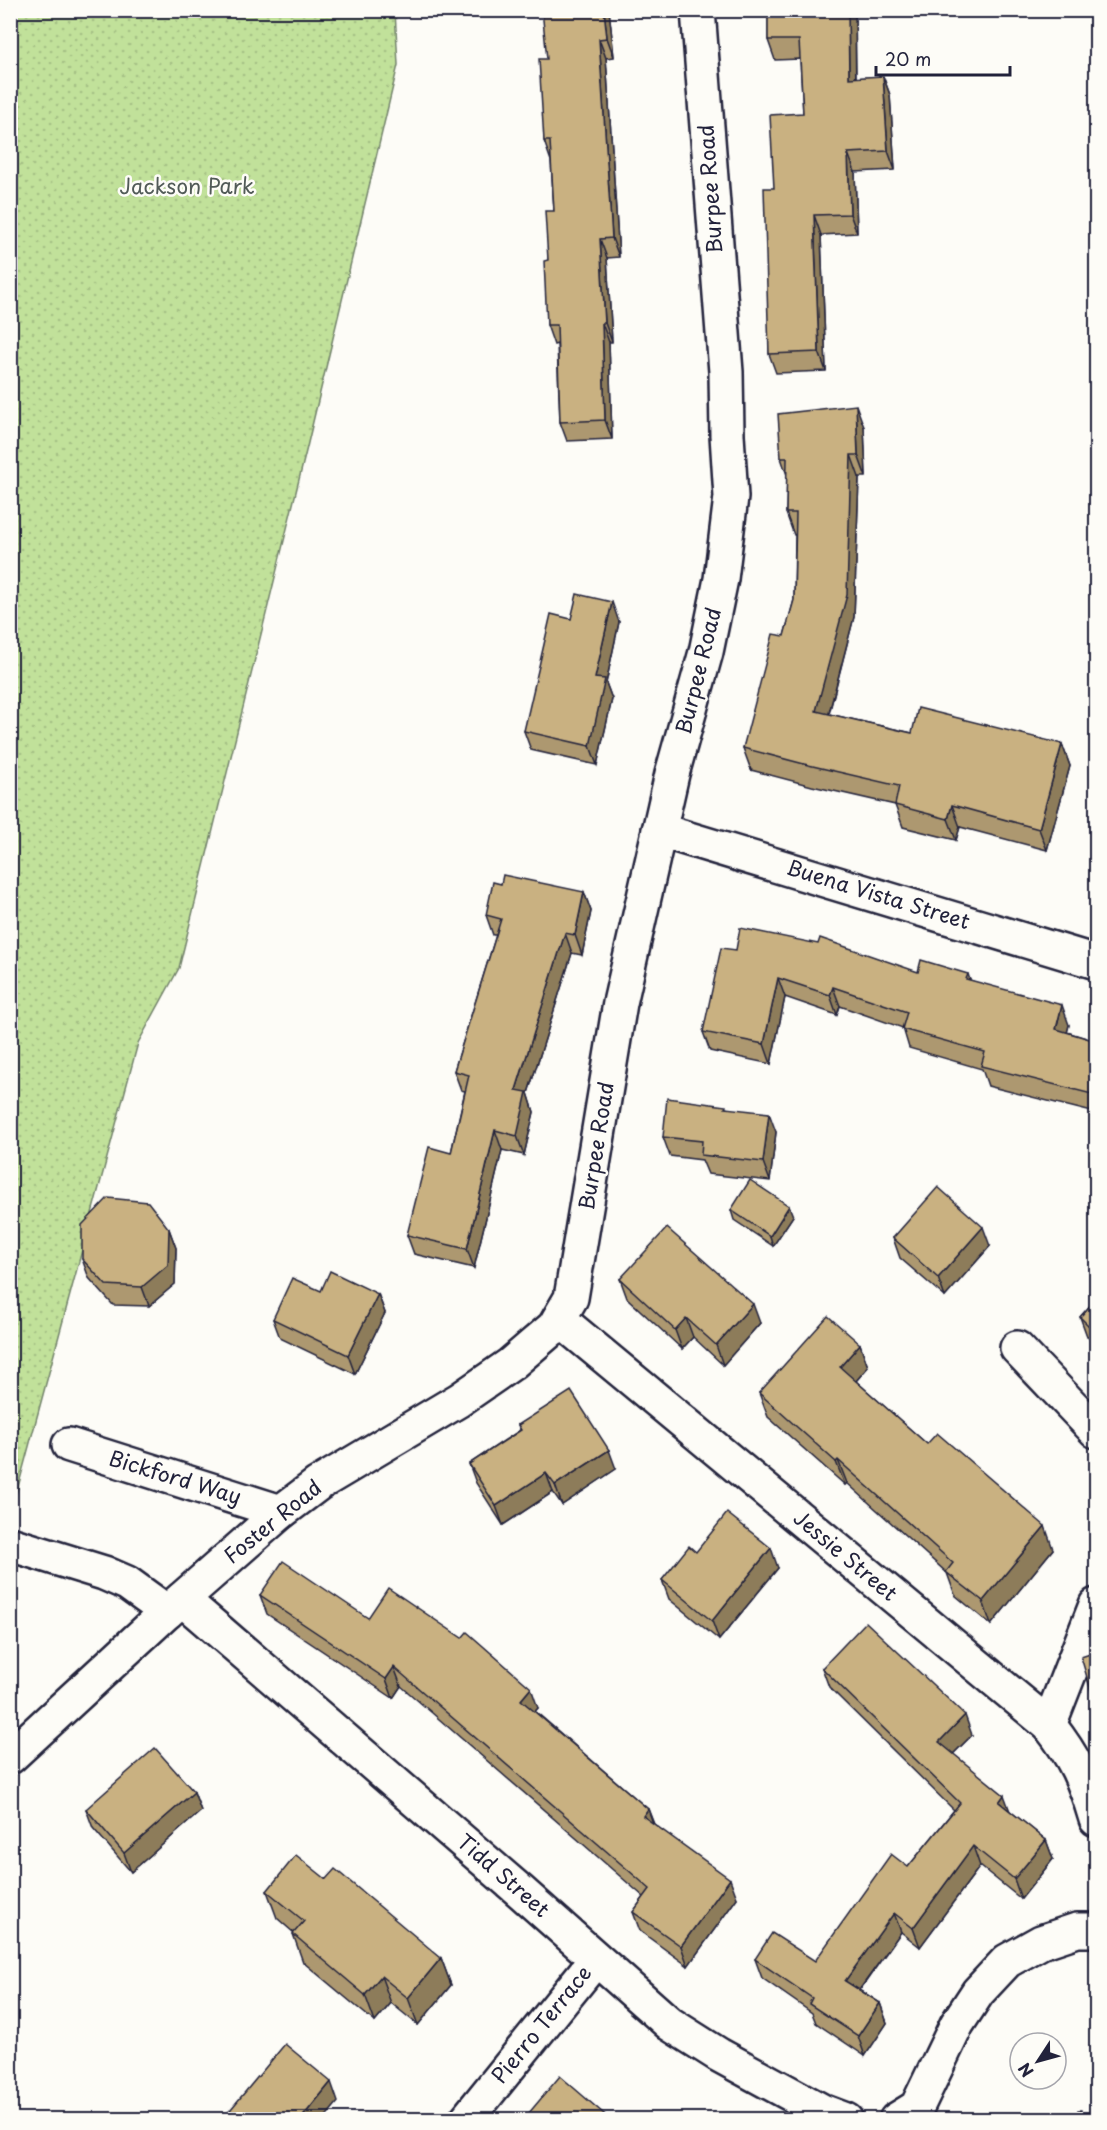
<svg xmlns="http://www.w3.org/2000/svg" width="1107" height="2130" font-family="'Playpen Sans',sans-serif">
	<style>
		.park { fill: url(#park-dots); stroke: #72826a; stroke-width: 1.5 }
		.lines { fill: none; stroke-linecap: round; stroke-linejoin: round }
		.minor-casing { stroke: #22223b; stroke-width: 38 }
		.minor { stroke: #fdfcf7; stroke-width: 33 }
		.wall { fill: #ad986f; stroke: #22223b; stroke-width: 1.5 }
		.shaded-wall { fill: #8d7c5a; stroke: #22223b; stroke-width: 1.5 }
		.building { fill: #c9b181; stroke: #22223b; stroke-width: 1.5 }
		.labels { text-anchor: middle; stroke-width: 5; stroke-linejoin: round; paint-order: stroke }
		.park-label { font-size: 21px; fill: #525b58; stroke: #fdfcf7 }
		.street-label { font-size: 21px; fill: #22223b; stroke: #fdfcf7 }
	</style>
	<defs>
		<pattern id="park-dots" width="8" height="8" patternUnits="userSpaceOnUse" patternTransform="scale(1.5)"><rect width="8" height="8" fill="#c1e19a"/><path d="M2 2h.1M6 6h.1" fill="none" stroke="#a6c186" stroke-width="1.8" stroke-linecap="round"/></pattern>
	</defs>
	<rect width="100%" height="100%" fill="#fdfcf7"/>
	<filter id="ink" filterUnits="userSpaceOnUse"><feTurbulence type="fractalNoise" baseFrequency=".0167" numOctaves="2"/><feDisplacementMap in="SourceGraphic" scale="12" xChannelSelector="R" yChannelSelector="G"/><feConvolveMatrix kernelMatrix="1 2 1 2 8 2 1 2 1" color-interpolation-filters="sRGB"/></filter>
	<g filter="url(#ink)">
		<!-- park -->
		<polygon class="park" points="11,11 395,11 398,65 307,447 179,968 138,1043 11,1513"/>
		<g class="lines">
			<!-- minor casing -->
			<g class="minor-casing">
				<g id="minor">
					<polyline points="659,830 1096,962"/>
					<path d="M559,1319l490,406c26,33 35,53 47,94"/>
					<polyline points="1017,1348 1096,1431"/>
					<polyline points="69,1445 281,1512"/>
					<polyline points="10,1544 104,1573 127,1583 167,1612"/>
					<polyline points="182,1599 520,1891 670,2024 719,2055 822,2111 846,2120"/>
					<polyline points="1049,1725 1096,1605"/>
					<polyline points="10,1757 167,1612 281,1512 318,1484 459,1400 511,1364 554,1327 571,1298 620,1003 672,774 706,652 721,579 731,497 727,435 726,372 698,10"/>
					<polyline points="466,2120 596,1959"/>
					<polyline points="896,2120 917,2107 957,2024 978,1992 1007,1961 1041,1942 1077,1930 1096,1930"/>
				</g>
			</g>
			<!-- minor -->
			<use href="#minor" class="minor"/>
		</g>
		<!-- wall -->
		<g class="wall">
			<polygon points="609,10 614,57 606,58 619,257 607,258 612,342 609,342 612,439 567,441 560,422 557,344 554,345 547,325 548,260 554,211 551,161 544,141 547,59"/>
			<polygon points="768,10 855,10 856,78 883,76 890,95 895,170 855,172 857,233 821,235 826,371 776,373 769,354 774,188 803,113 800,59 775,60 768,40"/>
			<polygon points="864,427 866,477 859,477 854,617 829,714 912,733 1062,744 1070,766 1047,850 960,827 956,840 903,827 895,805 812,786 751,770 743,748 784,636 794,600 795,535 794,535 786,513 787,475 781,458"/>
			<polygon points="1096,571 1096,597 1089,577"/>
			<polygon points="571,619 619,622 606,683 612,699 597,765 531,750 524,731"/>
			<polygon points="584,892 591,911 582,955 572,953 528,1093 534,1112 524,1155 502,1150 474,1268 414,1254 407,1235 451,1153 465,1091 461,1090 454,1071 496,935 493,935 486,915"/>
			<polygon points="736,950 918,972 968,974 970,980 1069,1025 1067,1032 1096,1041 1096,1113 988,1086 982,1069 909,1048 903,1028 840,1006 837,1015 785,997 771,1064 710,1051 703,1032"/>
			<polygon points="726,1108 776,1132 770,1181 708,1174 702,1160 670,1156 663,1137"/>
			<polygon points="731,1210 793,1216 773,1246 734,1220"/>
			<polygon points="169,1229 176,1248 175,1284 149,1306 113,1305 89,1278 82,1259"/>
			<polygon points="893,1238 990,1246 945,1297 900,1258"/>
			<polygon points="620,1279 760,1323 723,1365 693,1337 682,1349 627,1298"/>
			<polygon points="321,1291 378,1294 385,1313 355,1374 280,1338 273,1319"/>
			<polygon points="1096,1299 1096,1346 1087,1336 1080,1317"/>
			<polygon points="860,1344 868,1367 856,1381 927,1444 1053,1549 991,1625 955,1595 947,1573 847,1483 845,1485 768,1417 759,1393"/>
			<polygon points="518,1425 616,1469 562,1505 553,1492 503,1525 476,1483 469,1464 520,1430"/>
			<polygon points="696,1552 778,1568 719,1640 669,1599 662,1580"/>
			<polygon points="260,1595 368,1618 538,1708 535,1711 648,1809 654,1824 737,1898 688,1966 640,1931 633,1912 644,1897 401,1686 393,1698 267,1614"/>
			<polygon points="822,1668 972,1735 953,1754 1010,1811 1046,1840 1053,1859 1021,1899 980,1866 920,1947 901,1932 860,1990 880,2003 887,2023 865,2056 816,2023 812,2013 762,1978 755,1959 815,1961 908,1867 954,1810 829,1687"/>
			<polygon points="194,1792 201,1811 131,1872 93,1828 86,1809"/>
			<polygon points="326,1879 441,1958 451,1985 418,2025 391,2003 375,2022 303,1962 293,1934 294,1933 277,1918 267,1891"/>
		</g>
		<!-- shaded-wall -->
		<g class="shaded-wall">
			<polygon points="604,10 609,10 614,57 607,38"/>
			<polygon points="848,10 855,10 856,97 849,78"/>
			<polygon points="599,39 606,58 619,257 612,238"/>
			<polygon points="883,76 890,95 895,170 888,151"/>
			<polygon points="848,153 855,172 857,233 850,214"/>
			<polygon points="814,215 821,235 826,371 819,352"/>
			<polygon points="600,239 607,258 612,342 605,323"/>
			<polygon points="602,323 609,342 612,439 605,420"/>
			<polygon points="856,405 864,427 866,477 858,455"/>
			<polygon points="851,455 859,477 854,617 824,732 816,711"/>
			<polygon points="612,602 619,622 606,683 612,699 597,765 590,746 595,678"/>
			<polygon points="1062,744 1070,766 1047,850 1039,829"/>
			<polygon points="952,805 960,827 956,840 948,819"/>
			<polygon points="584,892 591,911 582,955 575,935"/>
			<polygon points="565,933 572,953 528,1093 534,1112 524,1155 517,1136 516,1090"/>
			<polygon points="778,978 785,997 771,1064 764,1044"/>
			<polygon points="833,987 840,1006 837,1015 830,995"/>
			<polygon points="1062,1005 1069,1025 1063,1049 1056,1029"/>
			<polygon points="769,1113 776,1132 770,1181 763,1162"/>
			<polygon points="495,1130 502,1150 474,1268 467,1249"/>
			<polygon points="789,1206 793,1216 773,1246 770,1236"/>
			<polygon points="983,1227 990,1246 945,1297 938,1278"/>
			<polygon points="169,1229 176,1248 175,1284 149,1306 142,1287"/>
			<polygon points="378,1294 385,1313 355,1374 348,1355"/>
			<polygon points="753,1304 760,1323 723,1365 716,1345"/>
			<polygon points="686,1318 693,1337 682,1349 675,1330"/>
			<polygon points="860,1344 868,1367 848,1390 840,1367"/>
			<polygon points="609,1450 616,1469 562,1505 555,1485"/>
			<polygon points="838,1460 847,1483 845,1485 836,1462"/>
			<polygon points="546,1473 553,1492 503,1525 496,1506"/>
			<polygon points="1045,1526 1053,1549 991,1625 983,1601"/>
			<polygon points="771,1548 778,1568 719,1640 712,1621"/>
			<polygon points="394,1667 401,1686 393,1698 386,1679"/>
			<polygon points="531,1688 538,1708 528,1719 521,1700"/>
			<polygon points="965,1715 972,1735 946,1761 939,1742"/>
			<polygon points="194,1792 201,1811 131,1872 124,1853"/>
			<polygon points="1004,1795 1011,1814 999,1802"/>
			<polygon points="648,1809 655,1829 643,1816"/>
			<polygon points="1046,1840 1053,1859 1021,1899 1014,1879"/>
			<polygon points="973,1846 980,1866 920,1947 913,1928"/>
			<polygon points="730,1879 737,1898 688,1966 681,1946"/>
			<polygon points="10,1912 16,1928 10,1932"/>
			<polygon points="894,1913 901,1932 852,2000 845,1981"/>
			<polygon points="441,1958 451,1985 418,2025 408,1998"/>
			<polygon points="381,1976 391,2003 375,2022 365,1995"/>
			<polygon points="880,2003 887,2023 865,2056 858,2036"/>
			<polygon points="331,2082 338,2102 323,2120 300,2120"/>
		</g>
		<!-- building -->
		<g class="building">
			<polygon points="542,10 604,10 607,38 599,39 612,238 600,239 605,323 602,323 605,420 560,422 557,325 547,325 544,261 548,260 545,211 554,211 550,141 544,141 539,59 547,59"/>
			<polygon points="768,10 848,10 849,78 883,76 888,151 848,153 850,214 814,215 819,352 769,354 764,188 774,188 770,115 803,113 799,40 768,40"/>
			<polygon points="856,405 858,455 851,455 847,595 816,711 912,733 918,708 1062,744 1039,829 952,805 948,819 895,805 899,786 804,764 743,748 773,634 784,636 794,600 796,513 786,513 787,458 781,458 778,414"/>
			<polygon points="1096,571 1096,586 1089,577"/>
			<polygon points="577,594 612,602 595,678 605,679 590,746 524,731 551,614 571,619"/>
			<polygon points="503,875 584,892 575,935 565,933 516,1090 527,1092 517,1136 495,1130 467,1249 407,1235 429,1147 451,1153 469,1075 454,1071 501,919 486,915 493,882 501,884"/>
			<polygon points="740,928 818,944 820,938 918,972 921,960 968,974 966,979 1062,1005 1056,1029 1096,1041 1096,1101 1095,1100 1096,1095 981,1066 985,1052 902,1029 907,1012 833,987 830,995 778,978 764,1044 703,1032 721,948 736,950"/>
			<polygon points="667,1098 726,1106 725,1108 769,1113 763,1162 701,1155 702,1141 663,1137"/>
			<polygon points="750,1180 789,1206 770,1236 731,1210"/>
			<polygon points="938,1187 983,1227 938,1278 893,1238"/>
			<polygon points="108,1198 148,1202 169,1229 168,1265 142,1287 106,1285 82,1259 82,1225"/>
			<polygon points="667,1228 753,1304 716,1345 686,1318 675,1330 620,1279"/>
			<polygon points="330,1271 378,1294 348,1355 273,1319 292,1278 321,1291"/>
			<polygon points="1096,1299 1096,1333 1080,1317"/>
			<polygon points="828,1316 860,1344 840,1367 927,1444 937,1433 1045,1526 983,1601 946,1572 953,1563 838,1460 836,1462 759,1393"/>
			<polygon points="571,1391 609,1450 555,1485 546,1473 496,1506 469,1464 521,1430 518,1425"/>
			<polygon points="727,1513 771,1548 712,1621 662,1580 689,1546 696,1552"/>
			<polygon points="283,1561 368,1618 388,1588 462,1638 467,1632 531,1688 521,1700 648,1809 643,1816 730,1879 681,1946 633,1912 650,1889 394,1667 386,1679 260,1595"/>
			<polygon points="866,1622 965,1715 939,1742 1004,1795 999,1802 1046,1840 1014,1879 973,1846 913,1928 894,1913 845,1981 880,2003 858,2036 809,2004 812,1998 755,1959 772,1933 815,1961 891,1854 908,1867 960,1803 822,1668"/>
			<polygon points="1096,1652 1096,1708 1081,1657"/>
			<polygon points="155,1748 194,1792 124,1853 86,1809"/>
			<polygon points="296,1855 326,1879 335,1869 441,1958 408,1998 381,1976 365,1995 293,1934 304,1921 267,1891"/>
			<polygon points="285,2044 331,2082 300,2120 231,2120 226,2115"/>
			<polygon points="560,2076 611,2120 523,2120"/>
			<polygon points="1078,2110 1081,2110 1084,2119 1096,2115 1096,2120 1077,2120"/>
		</g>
	</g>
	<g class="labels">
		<!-- park labels -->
		<g class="park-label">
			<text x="187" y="194">Jackson Park</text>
		</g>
		<!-- street labels -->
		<g class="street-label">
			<text transform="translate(711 189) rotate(-94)" y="7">Burpee Road</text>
			<text transform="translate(699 671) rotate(-76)" y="7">Burpee Road</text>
			<text transform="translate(878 895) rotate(17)" y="7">Buena Vista Street</text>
			<text transform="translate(597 1146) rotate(-81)" y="7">Burpee Road</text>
			<text transform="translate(175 1478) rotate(17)" y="7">Bickford Way</text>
			<text transform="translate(273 1522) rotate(-39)" y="7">Foster Road</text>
			<text transform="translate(845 1556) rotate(40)" y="7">Jessie Street</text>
			<text transform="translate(503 1876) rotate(41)" y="7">Tidd Street</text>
			<text transform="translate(542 2025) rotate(-51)" y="7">Pierro Terrace</text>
		</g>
	</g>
	<!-- margin -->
	<rect width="1107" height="2130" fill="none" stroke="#fdfcf7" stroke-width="36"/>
	<rect x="18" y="18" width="1071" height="2094" fill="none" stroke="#22223b" stroke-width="2" filter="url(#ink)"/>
	<!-- north arrow -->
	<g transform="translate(1038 2061) rotate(234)"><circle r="28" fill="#fdfcf7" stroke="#a5a5ac" stroke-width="1.5"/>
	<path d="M0-4.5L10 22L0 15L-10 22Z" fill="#22223b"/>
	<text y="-9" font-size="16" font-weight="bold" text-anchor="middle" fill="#22223b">N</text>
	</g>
	<!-- scale -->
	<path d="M876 66v9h134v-9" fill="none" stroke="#22223b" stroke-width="3"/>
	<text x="885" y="66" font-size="18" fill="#22223b" stroke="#fdfcf7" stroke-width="4.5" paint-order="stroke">20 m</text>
</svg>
